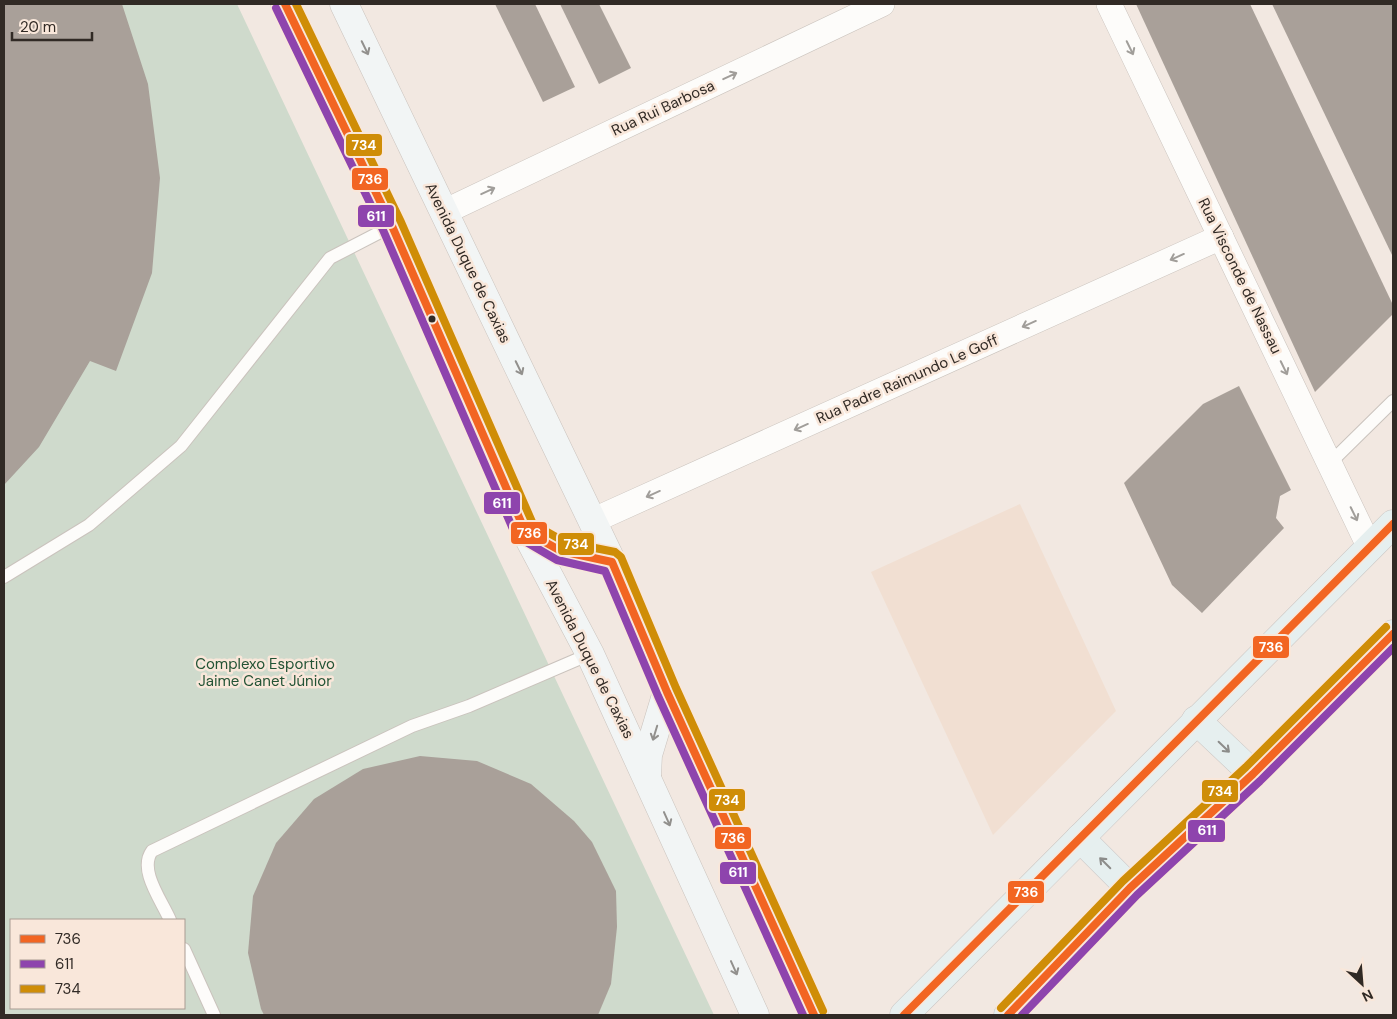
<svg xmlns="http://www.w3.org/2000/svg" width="1397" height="1019" font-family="'DM Sans',sans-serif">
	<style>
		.built { fill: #f1dfd2 }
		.green { fill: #cfdacc; fill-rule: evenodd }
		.building { fill: #a9a099 }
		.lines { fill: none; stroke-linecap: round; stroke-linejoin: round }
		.service-casing { stroke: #cac3bd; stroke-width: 14 }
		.minor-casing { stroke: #cac3bd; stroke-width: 26 }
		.secondary-casing { stroke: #cac3bd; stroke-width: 29 }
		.primary-casing { stroke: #c9c4c1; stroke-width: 29 }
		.service { stroke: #fdfcfa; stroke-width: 12 }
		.minor { stroke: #fdfcfa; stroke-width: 25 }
		.secondary { stroke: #f2f5f5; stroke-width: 28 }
		.primary { stroke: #e6efef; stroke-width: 28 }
		.bus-1-casing { stroke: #f9e7da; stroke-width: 11 }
		.bus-2-casing { stroke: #f9e7da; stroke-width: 11 }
		.bus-3-casing { stroke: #f9e7da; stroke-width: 11 }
		.bus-1 { stroke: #f26522; stroke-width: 8 }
		.bus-2 { stroke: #8e44ad; stroke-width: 8 }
		.bus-3 { stroke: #cf8d07; stroke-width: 8 }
		.oneway { stroke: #92908d }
		.oneway2 { stroke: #a19e9a }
		.oneway3 { stroke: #8c8c8a }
		.bus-dot { fill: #312a25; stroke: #f9e7da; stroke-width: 2 }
		.labels { text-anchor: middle; stroke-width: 5; stroke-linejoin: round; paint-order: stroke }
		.street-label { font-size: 15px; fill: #312a25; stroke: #f9e7da }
		.park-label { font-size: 15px; fill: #235335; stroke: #f9e7da }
		.line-badge { stroke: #f9e7da; stroke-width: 2 }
		.badge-label { font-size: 14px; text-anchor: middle; font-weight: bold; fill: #fff }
	</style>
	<rect width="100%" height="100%" fill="#f2e8e1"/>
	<!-- built -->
	<polygon class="built" points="1020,504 1116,711 993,835 871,572"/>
	<!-- green -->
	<path class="green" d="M4,4h233l477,1011h-710zM11,920h173v88h-173z"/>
	<!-- building -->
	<g class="building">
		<polygon points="4,4 122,4 148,84 160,178 152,273 116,371 90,361 39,447 4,485"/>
		<polygon points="495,4 535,4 575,87 543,102"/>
		<polygon points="560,4 599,4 631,68 599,84"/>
		<polygon points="1136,4 1250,4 1393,305 1393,314 1315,392"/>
		<polygon points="1272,4 1393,4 1393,257"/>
		<polygon points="1239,386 1291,490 1280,496 1276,518 1284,528 1202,613 1172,585 1124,483 1203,404"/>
		<polygon points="420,756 477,761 531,784 574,821 592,842 616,891 617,927 611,984 598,1015 264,1015 261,1009 248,953 253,896 276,843 314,799 363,769"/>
	</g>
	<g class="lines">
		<!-- service casing -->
		<g class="service-casing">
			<g id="service">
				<polyline points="1330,463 1393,401"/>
				<polyline points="4,577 89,525 181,446 330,258 392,226"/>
				<path d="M170,920c-8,-19 -32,-50 -18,-69l260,-125 57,-20 121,-52"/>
				<polyline points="184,949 214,1015"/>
			</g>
		</g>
		<!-- minor casing -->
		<g class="minor-casing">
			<g id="minor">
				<polyline points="1109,4 1370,548"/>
				<polyline points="444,212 882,4"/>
				<polyline points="592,521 1221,237"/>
			</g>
		</g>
		<!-- secondary casing -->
		<g class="secondary-casing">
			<g id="secondary">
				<polyline points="285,4 392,226 525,531 590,654 755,1015"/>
				<polyline points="344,4 612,562 667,692 814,1015"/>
				<polyline points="525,531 561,551 612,562"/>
				<polyline points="647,775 648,755 667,692"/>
			</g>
		</g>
		<!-- primary casing -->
		<g class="primary-casing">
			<g id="primary">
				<polyline points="1196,720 1253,774"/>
				<polyline points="1080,838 1130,888"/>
				<polyline points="904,1015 1393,524"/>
				<polyline points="1008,1015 1130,888 1253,774 1393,634"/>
			</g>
		</g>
		<!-- service -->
		<use href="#service" class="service"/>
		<!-- minor -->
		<use href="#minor" class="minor"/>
		<!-- secondary -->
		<use href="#secondary" class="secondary"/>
		<!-- primary -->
		<use href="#primary" class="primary"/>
		<!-- bus-1 casing -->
		<g class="bus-1-casing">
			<g id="bus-1">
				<polyline points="285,4 392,226 525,531 561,551 612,562 667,692 814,1015"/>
				<polyline points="904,1015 1393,524"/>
				<polyline points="1008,1015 1130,888 1253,774 1393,634"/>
			</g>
		</g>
		<!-- bus-2 casing -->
		<g class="bus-2-casing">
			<g id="bus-2">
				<polyline points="276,8 383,230 516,536 557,560 605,571 658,696 803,1015"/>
				<polyline points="1022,1015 1137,895 1260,781 1393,648"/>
			</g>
		</g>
		<!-- bus-3 casing -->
		<g class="bus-3-casing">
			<g id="bus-3">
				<polyline points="296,4 401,222 533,524 565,542 615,552 621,557 676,688 823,1011"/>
				<polyline points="1001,1008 1123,881 1246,767 1386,627"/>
			</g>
		</g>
		<!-- bus-1 -->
		<use href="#bus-1" class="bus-1"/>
		<!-- bus-2 -->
		<use href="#bus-2" class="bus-2"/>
		<!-- bus-3 -->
		<use href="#bus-3" class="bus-3"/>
	</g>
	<!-- one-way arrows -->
	<defs><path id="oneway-shaft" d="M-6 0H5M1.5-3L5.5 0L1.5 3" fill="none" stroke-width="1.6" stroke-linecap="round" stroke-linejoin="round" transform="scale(1.25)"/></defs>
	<g class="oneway">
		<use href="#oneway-shaft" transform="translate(365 48) rotate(64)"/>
		<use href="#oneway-shaft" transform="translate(519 368) rotate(64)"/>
		<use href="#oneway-shaft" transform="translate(655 733) rotate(107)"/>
		<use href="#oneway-shaft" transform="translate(667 819) rotate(66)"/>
		<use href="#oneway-shaft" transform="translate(734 968) rotate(66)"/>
	</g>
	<g class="oneway2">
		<use href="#oneway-shaft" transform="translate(1130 48) rotate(64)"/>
		<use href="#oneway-shaft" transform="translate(730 76) rotate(-25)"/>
		<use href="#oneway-shaft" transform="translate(488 191) rotate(-25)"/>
		<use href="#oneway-shaft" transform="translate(1177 257) rotate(156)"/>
		<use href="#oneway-shaft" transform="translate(1029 324) rotate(156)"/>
		<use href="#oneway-shaft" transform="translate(1284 368) rotate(64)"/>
		<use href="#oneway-shaft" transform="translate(801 427) rotate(156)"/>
		<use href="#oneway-shaft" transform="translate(653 494) rotate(156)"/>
		<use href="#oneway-shaft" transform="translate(1354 514) rotate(64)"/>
	</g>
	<g class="oneway3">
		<use href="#oneway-shaft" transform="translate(1224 747) rotate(44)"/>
		<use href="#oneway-shaft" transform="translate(1105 863) rotate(-135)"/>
	</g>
	<!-- markers -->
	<circle class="bus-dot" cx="432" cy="319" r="4.5"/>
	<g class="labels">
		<!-- street labels -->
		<g class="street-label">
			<text transform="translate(663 108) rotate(-25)" y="5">Rua Rui Barbosa</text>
			<text transform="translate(468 263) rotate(64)" y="5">Avenida Duque de Caxias</text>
			<text transform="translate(1240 276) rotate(64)" y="5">Rua Visconde de Nassau</text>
			<text transform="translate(907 379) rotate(-24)" y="5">Rua Padre Raimundo Le Goff</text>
			<text transform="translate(590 659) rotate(63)" y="5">Avenida Duque de Caxias</text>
		</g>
		<!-- park labels -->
		<g class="park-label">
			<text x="265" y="669">Complexo Esportivo<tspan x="265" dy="17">Jaime Canet Júnior</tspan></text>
		</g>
	</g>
	<g class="line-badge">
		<rect x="345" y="133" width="38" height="24" rx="5" fill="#cf8d07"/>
		<rect x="351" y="167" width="38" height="24" rx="5" fill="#f26522"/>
		<rect x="357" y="204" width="38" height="24" rx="5" fill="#8e44ad"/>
		<rect x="483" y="491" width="38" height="24" rx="5" fill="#8e44ad"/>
		<rect x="510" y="521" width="38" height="24" rx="5" fill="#f26522"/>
		<rect x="557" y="532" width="38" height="24" rx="5" fill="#cf8d07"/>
		<rect x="1252" y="635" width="38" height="24" rx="5" fill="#f26522"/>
		<rect x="1201" y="779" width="38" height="24" rx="5" fill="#cf8d07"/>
		<rect x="708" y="788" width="38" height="24" rx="5" fill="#cf8d07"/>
		<rect x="1187" y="819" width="39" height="24" rx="5" fill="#8e44ad"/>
		<rect x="714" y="826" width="38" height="24" rx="5" fill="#f26522"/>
		<rect x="719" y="861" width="38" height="24" rx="5" fill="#8e44ad"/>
		<rect x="1007" y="880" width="38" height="24" rx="5" fill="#f26522"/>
	</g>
	<g class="badge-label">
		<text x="364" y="150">734</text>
		<text x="370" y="184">736</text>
		<text x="376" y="221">611</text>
		<text x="502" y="508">611</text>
		<text x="529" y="538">736</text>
		<text x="576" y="549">734</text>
		<text x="1271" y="652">736</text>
		<text x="1220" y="796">734</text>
		<text x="727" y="805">734</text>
		<text x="1207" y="835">611</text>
		<text x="733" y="843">736</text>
		<text x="738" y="877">611</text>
		<text x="1026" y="897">736</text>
	</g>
	<!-- border -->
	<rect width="1397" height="1019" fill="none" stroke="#312a25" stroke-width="10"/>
	<!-- legend -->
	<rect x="10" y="919" width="175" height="90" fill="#f9e7da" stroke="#a99b92"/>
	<rect x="20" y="935" width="25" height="8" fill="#f26522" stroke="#a99b92"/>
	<text x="55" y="944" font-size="15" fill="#312a25">736</text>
	<rect x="20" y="960" width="25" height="8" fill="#8e44ad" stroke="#a99b92"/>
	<text x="55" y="969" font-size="15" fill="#312a25">611</text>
	<rect x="20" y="985" width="25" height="8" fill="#cf8d07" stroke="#a99b92"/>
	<text x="55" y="994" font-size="15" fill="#312a25">734</text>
	<!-- north arrow -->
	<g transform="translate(1362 984) rotate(154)" stroke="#f9e7da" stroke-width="4" paint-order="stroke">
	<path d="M0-4L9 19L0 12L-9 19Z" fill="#312a25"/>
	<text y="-8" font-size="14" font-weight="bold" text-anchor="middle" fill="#312a25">N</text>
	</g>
	<!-- scale -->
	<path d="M12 32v8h80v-8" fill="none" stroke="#312a25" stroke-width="2.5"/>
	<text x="20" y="32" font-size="15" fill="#312a25" stroke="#f9e7da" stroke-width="4" paint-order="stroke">20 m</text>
</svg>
